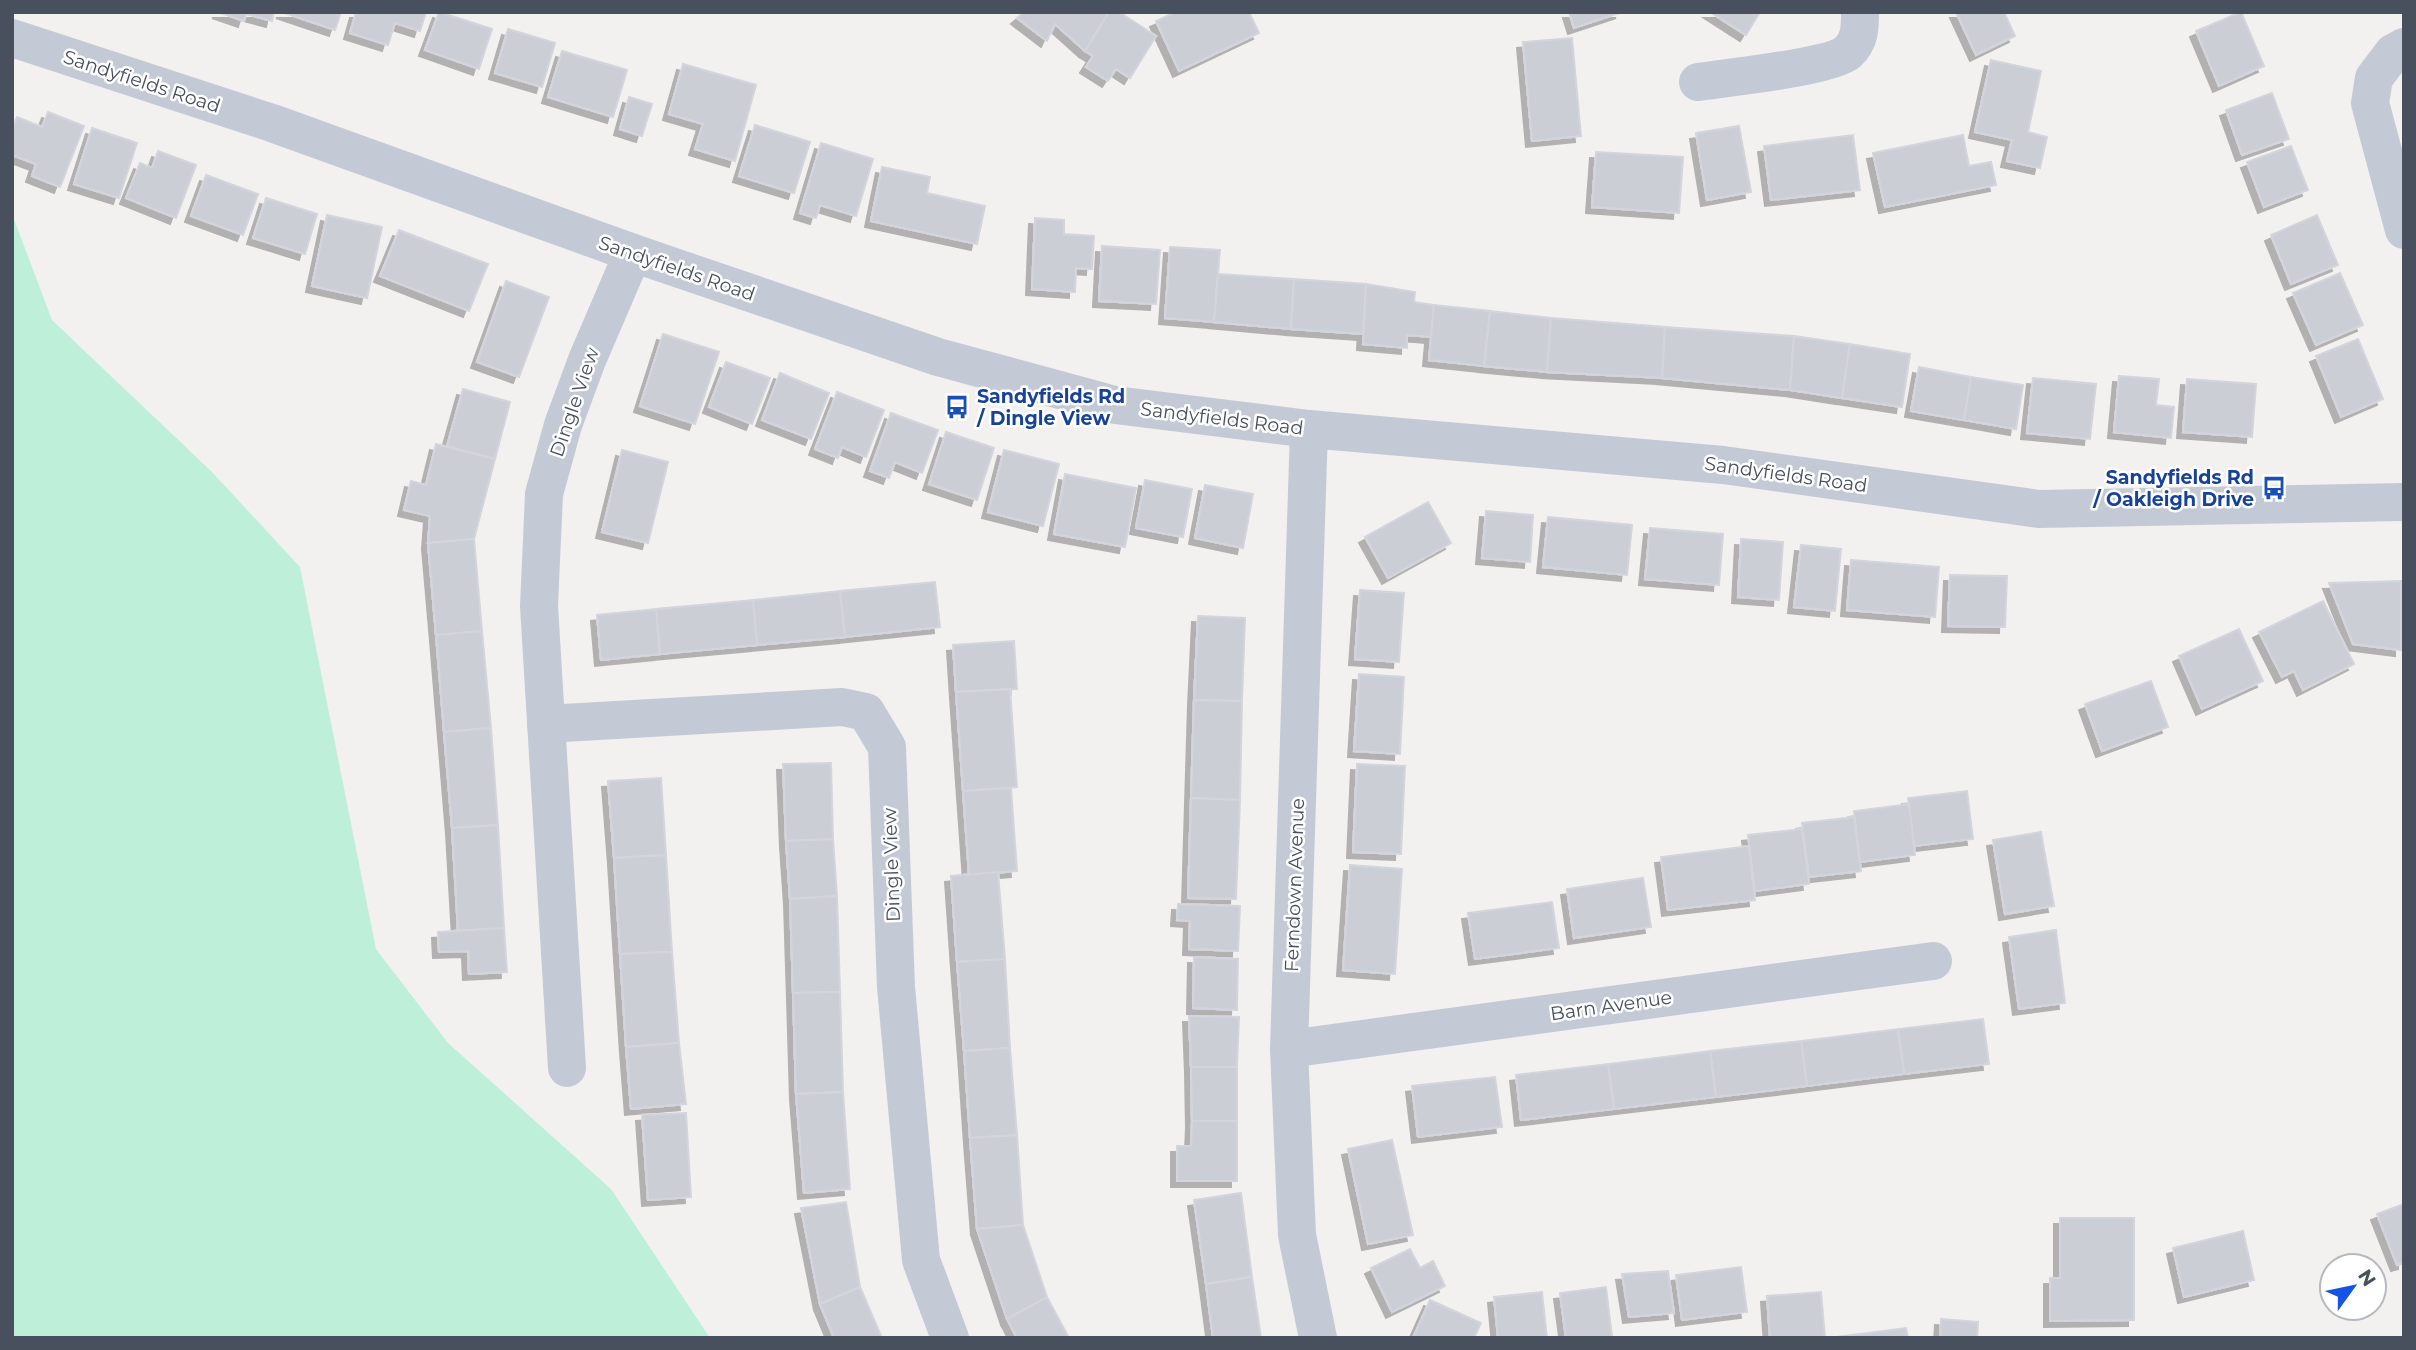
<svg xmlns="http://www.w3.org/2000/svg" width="2416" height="1350" font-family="Montserrat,sans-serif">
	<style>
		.green { fill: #bef0d9 }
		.building { fill: #ccced6; stroke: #d4d5dc; stroke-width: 2; filter: url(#shadow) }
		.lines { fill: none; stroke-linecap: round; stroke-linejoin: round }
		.minor { stroke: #c4cad5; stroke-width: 38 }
		.tertiary { stroke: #c4cad5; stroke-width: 38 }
		.labels { text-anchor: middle; stroke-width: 5; stroke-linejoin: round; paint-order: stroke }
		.street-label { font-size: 19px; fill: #48505e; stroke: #fff }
		.transit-label { font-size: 19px; font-weight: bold; fill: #164399; stroke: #fff; text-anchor: start }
	</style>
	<defs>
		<filter id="shadow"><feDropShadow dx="-6" dy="6" stdDeviation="0" flood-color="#0004"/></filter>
	</defs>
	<rect width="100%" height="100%" fill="#f3f0f0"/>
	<!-- green -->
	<polygon class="green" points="12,214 52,320 212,472 300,567 376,949 448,1043 611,1189 710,1338 12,1338"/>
	<!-- building -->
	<g class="building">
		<polygon points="218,12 274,12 272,21 246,14 244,21"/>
		<polygon points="282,12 341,12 335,30"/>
		<polygon points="356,12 426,12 420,31 395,23 388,45 350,33"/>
		<polygon points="439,12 492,29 479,69 425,50"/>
		<polygon points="1024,12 1109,12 1085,51 1055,24 1047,41 1017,18"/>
		<polygon points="1109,12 1119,12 1156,36 1130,78 1116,69 1108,81 1086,67 1093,56 1085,51"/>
		<polygon points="1176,12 1249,12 1259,33 1179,71 1156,21"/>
		<polygon points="1569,12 1622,12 1574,28"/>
		<polygon points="1710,12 1760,12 1746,35"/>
		<polygon points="1956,12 2004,12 2015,36 1976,55"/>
		<polygon points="2241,12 2264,66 2219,86 2196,31"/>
		<polygon points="508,29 555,43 542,87 495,73"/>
		<polygon points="1572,38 1581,136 1532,141 1523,42"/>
		<polygon points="562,51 627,70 613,117 548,97"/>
		<polygon points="1991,60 2041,71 2028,132 2047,137 2040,168 2007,161 2012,140 1975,132"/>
		<polygon points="683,64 756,85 735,161 695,149 703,124 669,114"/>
		<polygon points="2272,93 2289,139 2242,155 2226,110"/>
		<polygon points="629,97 652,104 642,136 620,129"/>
		<polygon points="48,112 84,126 60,187 32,176 36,164 12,155 12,130 17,117 42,127"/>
		<polygon points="755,125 810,142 794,193 739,176"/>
		<polygon points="1739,126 1751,192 1707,200 1696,133"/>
		<polygon points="92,128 137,143 119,198 74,184"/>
		<polygon points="1853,135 1860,190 1771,200 1764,146"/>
		<polygon points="1963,135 1969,166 1991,162 1996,185 1885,207 1873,153"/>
		<polygon points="821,143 873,159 856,216 820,205 816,218 800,213"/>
		<polygon points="2291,146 2308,190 2264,207 2247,162"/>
		<polygon points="158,151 196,165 176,218 126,198 140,163 152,168"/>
		<polygon points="1596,152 1683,157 1679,213 1592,207"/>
		<polygon points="882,167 930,177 927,193 985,206 977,244 871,221"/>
		<polygon points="206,175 258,194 243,235 191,216"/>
		<polygon points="266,198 317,214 305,254 253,238"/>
		<polygon points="327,215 382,227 367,298 312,286"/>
		<polygon points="2317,215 2338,265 2291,284 2271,235"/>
		<polygon points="1035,218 1064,220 1064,234 1094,236 1092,269 1076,268 1075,292 1032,289"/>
		<polygon points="399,230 488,264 469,311 380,276"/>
		<polygon points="1102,246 1160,250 1156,304 1099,301"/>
		<polygon points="1170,247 1220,250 1214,322 1165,318"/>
		<polygon points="2340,273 2363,325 2316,345 2293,293"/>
		<polygon points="1218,274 1294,279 1291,329 1214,322"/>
		<polygon points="1294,279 1366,284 1363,334 1291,329"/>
		<polygon points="506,281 549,297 519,377 477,362"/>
		<polygon points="1366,284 1415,292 1414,302 1434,305 1431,337 1407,335 1407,348 1363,344"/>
		<polygon points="1434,305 1490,311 1484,366 1429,360"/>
		<polygon points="1490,311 1551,318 1547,372 1484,366"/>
		<polygon points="1551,318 1665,327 1662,378 1547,372"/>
		<polygon points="1665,327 1794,336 1790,390 1662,378"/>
		<polygon points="663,334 719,352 695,424 640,406"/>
		<polygon points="1794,336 1850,344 1842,398 1790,390"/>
		<polygon points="2358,339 2383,399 2341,417 2316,356"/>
		<polygon points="1850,344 1910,354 1902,407 1842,398"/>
		<polygon points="726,362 770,378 752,424 709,407"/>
		<polygon points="1919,367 1971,377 1964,420 1911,411"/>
		<polygon points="780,373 829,393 811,439 762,420"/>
		<polygon points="2119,376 2159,379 2156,405 2174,407 2171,438 2114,432"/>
		<polygon points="1971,377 2023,385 2016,429 1964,420"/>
		<polygon points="2033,378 2096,384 2090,439 2027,433"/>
		<polygon points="2187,379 2256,384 2252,437 2183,432"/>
		<polygon points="463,389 510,402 495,459 447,446"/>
		<polygon points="837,392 884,410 866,457 842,447 838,458 815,449"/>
		<polygon points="891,413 938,430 922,473 895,462 889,478 870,471"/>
		<polygon points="946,432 994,448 977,500 929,484"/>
		<polygon points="436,444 495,459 474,539 428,543 430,516 404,510 411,481 426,485"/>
		<polygon points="622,450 668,462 648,543 602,532"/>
		<polygon points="1004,450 1059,464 1043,526 988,512"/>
		<polygon points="1065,474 1136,488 1125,547 1054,534"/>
		<polygon points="1145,480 1192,489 1183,537 1136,528"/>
		<polygon points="1205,485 1253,494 1243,548 1195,538"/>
		<polygon points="1428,502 1451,543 1388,578 1365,537"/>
		<polygon points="1486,511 1533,515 1530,562 1482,558"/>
		<polygon points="1548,517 1632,525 1627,575 1543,567"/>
		<polygon points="1650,528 1723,534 1719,585 1645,579"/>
		<polygon points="474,539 482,631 436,635 428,543"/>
		<polygon points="1741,539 1783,542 1779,600 1738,597"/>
		<polygon points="1801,545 1841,549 1835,611 1794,607"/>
		<polygon points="1851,560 1939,567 1935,617 1847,610"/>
		<polygon points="1950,575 2007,576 2005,627 1948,626"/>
		<polygon points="2401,581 2401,650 2353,644 2329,583"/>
		<polygon points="935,582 940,627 845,637 840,591"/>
		<polygon points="1360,590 1404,593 1399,662 1355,659"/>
		<polygon points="840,591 845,637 757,645 753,600"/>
		<polygon points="753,600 757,645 660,654 656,609"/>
		<polygon points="2323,601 2354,664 2303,690 2294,671 2282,677 2259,632"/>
		<polygon points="656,609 660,654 601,660 597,615"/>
		<polygon points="1198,616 1245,618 1242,701 1194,700"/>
		<polygon points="2239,629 2263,681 2202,709 2179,656"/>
		<polygon points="482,631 491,728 444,732 436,635"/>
		<polygon points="1014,641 1017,689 956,692 953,645"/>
		<polygon points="1359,674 1404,677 1400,754 1354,751"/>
		<polygon points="2151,681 2168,727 2102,751 2085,704"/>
		<polygon points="1010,689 1017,787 963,791 956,692"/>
		<polygon points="1194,700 1242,701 1240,800 1191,798"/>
		<polygon points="491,728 498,825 452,828 444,732"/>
		<polygon points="831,763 833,839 786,841 783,764"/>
		<polygon points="1357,764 1405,766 1401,854 1353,852"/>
		<polygon points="661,778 666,855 614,858 608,781"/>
		<polygon points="1011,788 1017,871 969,875 963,791"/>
		<polygon points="1967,791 1973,839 1914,846 1908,798"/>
		<polygon points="1191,798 1240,800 1236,899 1188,898"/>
		<polygon points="1909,804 1915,855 1860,862 1854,811"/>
		<polygon points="1854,817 1861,871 1809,877 1802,823"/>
		<polygon points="498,825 504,928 458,931 452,828"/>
		<polygon points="1802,829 1809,884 1755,891 1748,835"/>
		<polygon points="2041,832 2054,906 2005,914 1993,840"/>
		<polygon points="833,839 837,896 790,899 786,841"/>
		<polygon points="1749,846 1755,900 1668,910 1661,857"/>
		<polygon points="666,855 672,952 620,954 614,858"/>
		<polygon points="1350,865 1402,869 1395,974 1343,970"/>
		<polygon points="998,872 1005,959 957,962 951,876"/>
		<polygon points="1643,878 1651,927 1574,938 1567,889"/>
		<polygon points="837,896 840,992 793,993 790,899"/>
		<polygon points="1552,902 1559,948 1475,959 1468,913"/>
		<polygon points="1178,904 1240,906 1238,951 1189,949 1190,921 1177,920"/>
		<polygon points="504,928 507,972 469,974 468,951 439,952 438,932"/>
		<polygon points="2056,930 2065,1003 2019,1009 2009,937"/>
		<polygon points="672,952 679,1043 626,1047 620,954"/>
		<polygon points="1194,957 1238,959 1237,1010 1193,1008"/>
		<polygon points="1005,959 1010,1048 964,1051 957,962"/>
		<polygon points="840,992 843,1092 796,1094 793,993"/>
		<polygon points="1189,1016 1239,1017 1237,1067 1191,1067"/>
		<polygon points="1983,1019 1989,1064 1904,1074 1898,1029"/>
		<polygon points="1898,1029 1904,1074 1807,1086 1801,1041"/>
		<polygon points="1801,1041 1807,1086 1716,1097 1710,1051"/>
		<polygon points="679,1043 686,1104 631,1109 626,1047"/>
		<polygon points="1010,1048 1017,1135 970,1138 964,1051"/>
		<polygon points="1710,1051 1716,1097 1614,1109 1608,1064"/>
		<polygon points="1608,1064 1614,1109 1521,1120 1516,1075"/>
		<polygon points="1191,1067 1237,1067 1237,1121 1192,1121"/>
		<polygon points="1495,1077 1502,1127 1418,1137 1412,1086"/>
		<polygon points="843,1092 850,1189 804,1193 796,1094"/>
		<polygon points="686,1113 691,1197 648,1200 642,1115"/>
		<polygon points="1192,1121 1237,1121 1237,1181 1177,1181 1177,1146 1191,1146"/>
		<polygon points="1017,1135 1023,1225 977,1229 970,1138"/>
		<polygon points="1392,1140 1413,1235 1368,1244 1348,1149"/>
		<polygon points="1241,1193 1252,1277 1206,1284 1194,1200"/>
		<polygon points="846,1202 860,1287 820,1304 801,1208"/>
		<polygon points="2404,1204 2404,1263 2397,1265 2377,1214"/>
		<polygon points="2060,1218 2134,1218 2134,1320 2050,1321 2050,1278 2060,1278"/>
		<polygon points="1023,1225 1047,1297 1007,1319 977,1229"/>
		<polygon points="2243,1231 2254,1280 2184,1297 2173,1248"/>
		<polygon points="1410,1249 1420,1268 1433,1261 1445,1286 1392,1312 1371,1268"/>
		<polygon points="1741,1267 1747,1312 1682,1320 1676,1275"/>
		<polygon points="1668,1271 1674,1313 1629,1317 1622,1274"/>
		<polygon points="1252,1277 1261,1338 1213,1338 1206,1284"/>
		<polygon points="860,1287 882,1338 834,1338 820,1304"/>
		<polygon points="1606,1287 1612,1337 1566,1338 1560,1293"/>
		<polygon points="1542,1292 1547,1338 1498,1338 1494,1297"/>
		<polygon points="1821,1292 1825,1338 1770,1338 1767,1296"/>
		<polygon points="1047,1297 1069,1338 1017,1338 1007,1319"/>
		<polygon points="1430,1300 1481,1323 1474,1338 1413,1338"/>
		<polygon points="1941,1319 1978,1322 1977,1338 1940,1338"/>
		<polygon points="1906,1328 1908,1338 1837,1338 1837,1337"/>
	</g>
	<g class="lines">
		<!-- minor -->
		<g class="minor">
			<polyline points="2404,47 2393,53 2374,78 2370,103 2404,230"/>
			<path d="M1698,82c27,-4 133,-15 150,-30 12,-11 12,-24 12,-40"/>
			<polyline points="1309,429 1289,1049 1297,1235 1318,1338"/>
			<polyline points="546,724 842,707 866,712 887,747 896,987 921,1260 950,1338"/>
			<polyline points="1289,1049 1933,961"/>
			<polyline points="567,1068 539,606 544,494 563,425 587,360 633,253"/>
		</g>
		<!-- tertiary -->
		<polyline class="tertiary" points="12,38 272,123 633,253 938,357 1115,405 1309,429 1723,465 2039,509 2404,502"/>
	</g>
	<!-- icons -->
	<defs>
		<g id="bus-bare" transform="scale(1.89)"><path d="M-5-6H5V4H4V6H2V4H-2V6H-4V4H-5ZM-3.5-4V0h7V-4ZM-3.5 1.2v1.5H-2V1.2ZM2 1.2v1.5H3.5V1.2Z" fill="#1a4fb4" stroke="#fff" stroke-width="2.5" paint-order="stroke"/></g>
	</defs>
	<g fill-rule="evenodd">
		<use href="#bus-bare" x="957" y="407"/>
		<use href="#bus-bare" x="2274" y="488"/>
	</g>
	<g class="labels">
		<!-- street labels -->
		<g class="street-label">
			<text transform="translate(142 81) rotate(18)" y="7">Sandyfields Road</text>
			<text transform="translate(677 268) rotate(19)" y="7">Sandyfields Road</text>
			<text transform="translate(574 402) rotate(-71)" y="7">Dingle View</text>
			<text transform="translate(1222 418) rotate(7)" y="7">Sandyfields Road</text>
			<text transform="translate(1786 474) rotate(8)" y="7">Sandyfields Road</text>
			<text transform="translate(891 865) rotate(-92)" y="7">Dingle View</text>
			<text transform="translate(1294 885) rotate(-88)" y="7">Ferndown Avenue</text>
			<text transform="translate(1611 1005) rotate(-8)" y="7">Barn Avenue</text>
		</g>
		<!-- transit labels -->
		<g class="transit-label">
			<text x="977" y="403">Sandyfields Rd<tspan x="977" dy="22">/ Dingle View</tspan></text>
			<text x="2254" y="484" text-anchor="end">Sandyfields Rd<tspan x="2254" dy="22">/ Oakleigh Drive</tspan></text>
		</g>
	</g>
	<!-- border -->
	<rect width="2416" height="1350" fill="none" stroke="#48505e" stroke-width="28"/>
	<!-- north arrow -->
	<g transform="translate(2353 1287) rotate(57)"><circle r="33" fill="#ffffff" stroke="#b6b9bf" stroke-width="2"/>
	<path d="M0-5L12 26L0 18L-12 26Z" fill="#1554e7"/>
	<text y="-10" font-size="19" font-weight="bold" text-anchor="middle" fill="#48505e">N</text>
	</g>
</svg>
